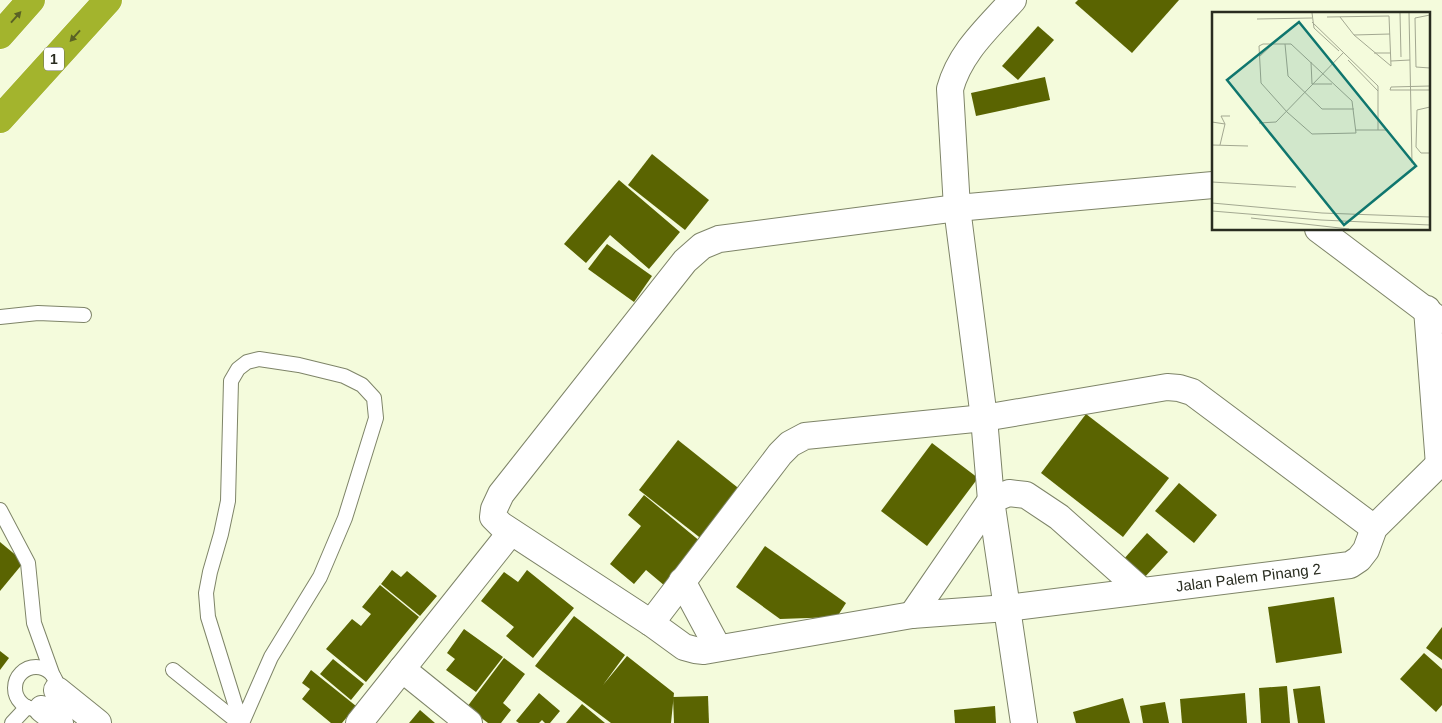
<svg xmlns="http://www.w3.org/2000/svg" width="1442" height="723" font-family="Arial,sans-serif">
	<style>
		.building { fill: #5a6401 }
		.lines { fill: none; stroke-linecap: round; stroke-linejoin: round }
		.lane-casing { stroke: #7e8468; stroke-width: 16 }
		.street-casing { stroke: #7e8468; stroke-width: 28 }
		.highway-casing { stroke: #fff; stroke-width: 29 }
		.lane { stroke: #fff; stroke-width: 14 }
		.street { stroke: #fff; stroke-width: 26 }
		.highway { stroke: #a3b42d; stroke-width: 28 }
		.oneway { fill: #5a6225 }
		.labels { text-anchor: middle; stroke-width: 5; stroke-linejoin: round; paint-order: stroke }
		.shield { fill: #fff; stroke: #696b63; stroke-width: 1 }
		.shield-label { font-size: 14px; font-weight: bold; fill: #292c20 }
		.street-label { font-size: 15px; fill: #292c20; stroke: #fff }
		.inset-road { fill: none; stroke: #a3a891; stroke-width: 1 }
		.view { fill: #0f766e; fill-opacity: 0.15; stroke: #0f766e; stroke-width: 2.5 }
		.inset-edge { fill: none; stroke: #292c20; stroke-width: 2.5 }
	</style>
	<rect width="100%" height="100%" fill="#f4fbdc"/>
	<!-- building -->
	<g class="building">
		<polygon points="1078,0 1179,0 1132,53 1075,3"/>
		<polygon points="1038,26 1054,40 1018,80 1002,66"/>
		<polygon points="1045,77 1050,100 976,116 971,93"/>
		<polygon points="652,154 709,200 685,230 628,185"/>
		<polygon points="619,180 680,232 649,269 610,235 586,263 564,244"/>
		<polygon points="607,244 652,276 634,302 588,269"/>
		<polygon points="1086,414 1169,478 1123,537 1041,473"/>
		<polygon points="678,440 742,491 703,540 639,490"/>
		<polygon points="932,443 978,478 927,546 881,511"/>
		<polygon points="1179,483 1217,515 1194,543 1155,511"/>
		<polygon points="644,495 701,542 665,586 646,570 634,584 610,564 641,526 628,515"/>
		<polygon points="1147,533 1168,552 1143,579 1123,560"/>
		<polygon points="0,542 24,562 0,591"/>
		<polygon points="765,546 846,603 837,617 780,619 736,587"/>
		<polygon points="392,570 401,577 407,571 437,596 420,616 381,584"/>
		<polygon points="527,570 574,608 533,658 506,636 514,627 481,601 504,572 518,582"/>
		<polygon points="380,585 419,617 401,639 397,636 401,639 366,682 326,649 352,619 361,626 371,614 362,607"/>
		<polygon points="1334,597 1342,653 1276,663 1268,607"/>
		<polygon points="574,616 625,655 603,685 627,656 674,693 671,723 611,723 535,666"/>
		<polygon points="1442,627 1442,660 1426,648"/>
		<polygon points="464,629 503,657 476,692 446,670 455,659 447,653"/>
		<polygon points="0,651 9,658 0,670"/>
		<polygon points="1424,653 1442,669 1442,705 1436,712 1400,679"/>
		<polygon points="504,658 525,674 503,703 511,710 501,723 488,723 467,707"/>
		<polygon points="333,659 364,684 351,700 320,674"/>
		<polygon points="311,670 356,706 342,723 331,723 302,699 310,689 302,683"/>
		<polygon points="1287,686 1290,723 1261,723 1259,688"/>
		<polygon points="1320,686 1325,723 1298,723 1293,689"/>
		<polygon points="539,693 560,711 550,723 545,723 542,720 539,723 519,723 516,721"/>
		<polygon points="1245,693 1247,723 1182,723 1180,699"/>
		<polygon points="708,696 709,723 674,723 673,697"/>
		<polygon points="1123,698 1130,723 1076,723 1073,712"/>
		<polygon points="1165,702 1169,723 1143,723 1140,706"/>
		<polygon points="582,704 605,723 566,723"/>
		<polygon points="995,706 996,723 955,723 954,710"/>
		<polygon points="420,710 435,723 409,723"/>
	</g>
	<g class="lines">
		<!-- lane casing -->
		<g class="lane-casing">
			<g id="lane">
				<polyline points="0,317 38,313 84,315"/>
				<polyline points="0,510 28,563 34,623 53,676"/>
				<circle cx="36" cy="688" r="21"/>
				<polyline points="173,670 239,723"/>
				<polyline points="12,723 27,707"/>
				<polyline points="241,723 208,617 206,593 210,572 221,534 228,501 231,381 238,369 247,362 259,359 299,365 344,376 362,385 374,398 376,418 345,518 320,577 271,657 242,723"/>
			</g>
		</g>
		<!-- street casing -->
		<g class="street-casing">
			<g id="street">
				<path d="M1013,0c-25,28 -53,52 -63,89l7,119 27,210 7,82 33,223"/>
				<path id="s1" d="M1213,185l-256,23 -238,31 -17,7 -17,15 -184,233 -7,15 -1,8 8,8 150,98 33,24 11,3 9,1 208,-36 95,-7 343,-43 9,-6 7,-9 8,-22 68,-67"/>
				<polyline points="1318,229 1439,320"/>
				<polyline points="1427,309 1439,465"/>
				<polyline points="682,581 718,648"/>
				<polyline points="912,615 991,500 1009,493 1026,495 1059,517 1142,591"/>
				<polyline points="651,623 780,454 790,444 805,436 984,418 1167,387 1179,388 1192,392 1374,528"/>
				<polyline points="402,669 469,723"/>
				<polyline points="57,690 98,723"/>
				<polyline points="42,709 60,723"/>
				<polyline points="359,723 511,532"/>
			</g>
		</g>
		<!-- highway casing -->
		<g class="highway-casing">
			<g id="highway">
				<polyline points="0,35 31,0"/>
				<polyline points="0,119 108,0"/>
			</g>
		</g>
		<!-- lane -->
		<use href="#lane" class="lane"/>
		<!-- street -->
		<use href="#street" class="street"/>
		<!-- highway -->
		<use href="#highway" class="highway"/>
	</g>
	<!-- one-way arrows -->
	<defs><path id="oneway-solid" d="M-6-.8H1V-3.2L6.5 0L1 3.2V.8H-6Z" transform="scale(1.25)"/></defs>
	<g class="oneway">
		<use href="#oneway-solid" transform="translate(16 17) rotate(-48)"/>
		<use href="#oneway-solid" transform="translate(75 36) rotate(132)"/>
	</g>
	<g class="labels">
		<!-- shield labels -->
		<rect class="shield" x="44" y="47.5" width="20" height="23" rx="4"/>
		<g class="shield-label">
			<text x="54" y="64">1</text>
		</g>
		<!-- street labels -->
		<g class="street-label">
			<text dy="5" stroke="none"><textPath href="#s1" startOffset="1661">Jalan Palem Pinang 2</textPath></text>
		</g>
	</g>
	<!-- overview -->
	<g transform="translate(1212 12)">
		<rect width="218" height="218" fill="#f4fbdc"/>
		<path class="inset-road" d="M100,1l2,15 25,23M188,1l1,44M197,1l3,150M218,3l-15,3 1,49 14,1M115,5l62,-1 2,50 -37,-31 -14,-18M45,7l55,-1M100,10l66,64v44M142,23l36,-1M51,32h28l61,57 4,32 -44,1 -25,-22 -26,-29 -2,-37zM73,32l3,32 34,33h32M162,41h17M47,45l15,-14M136,48l30,31M179,49l19,-1M99,50l1,22h20M218,74l-39,1 -1,3h40M218,95l-13,3 -1,37 5,6h9M0,110l13,2 -4,-8h9M47,111l17,-1 68,-70M144,118h32M0,133l36,1M8,133l5,-21M0,170l84,5M0,191l110,10 108,4M0,199l109,9 109,5M39,206l98,11"/>
		<path class="view" d="M87,10l117,144 -72,59 -117,-145z"/>
		<rect width="218" height="218" class="inset-edge"/>
	</g>
</svg>
